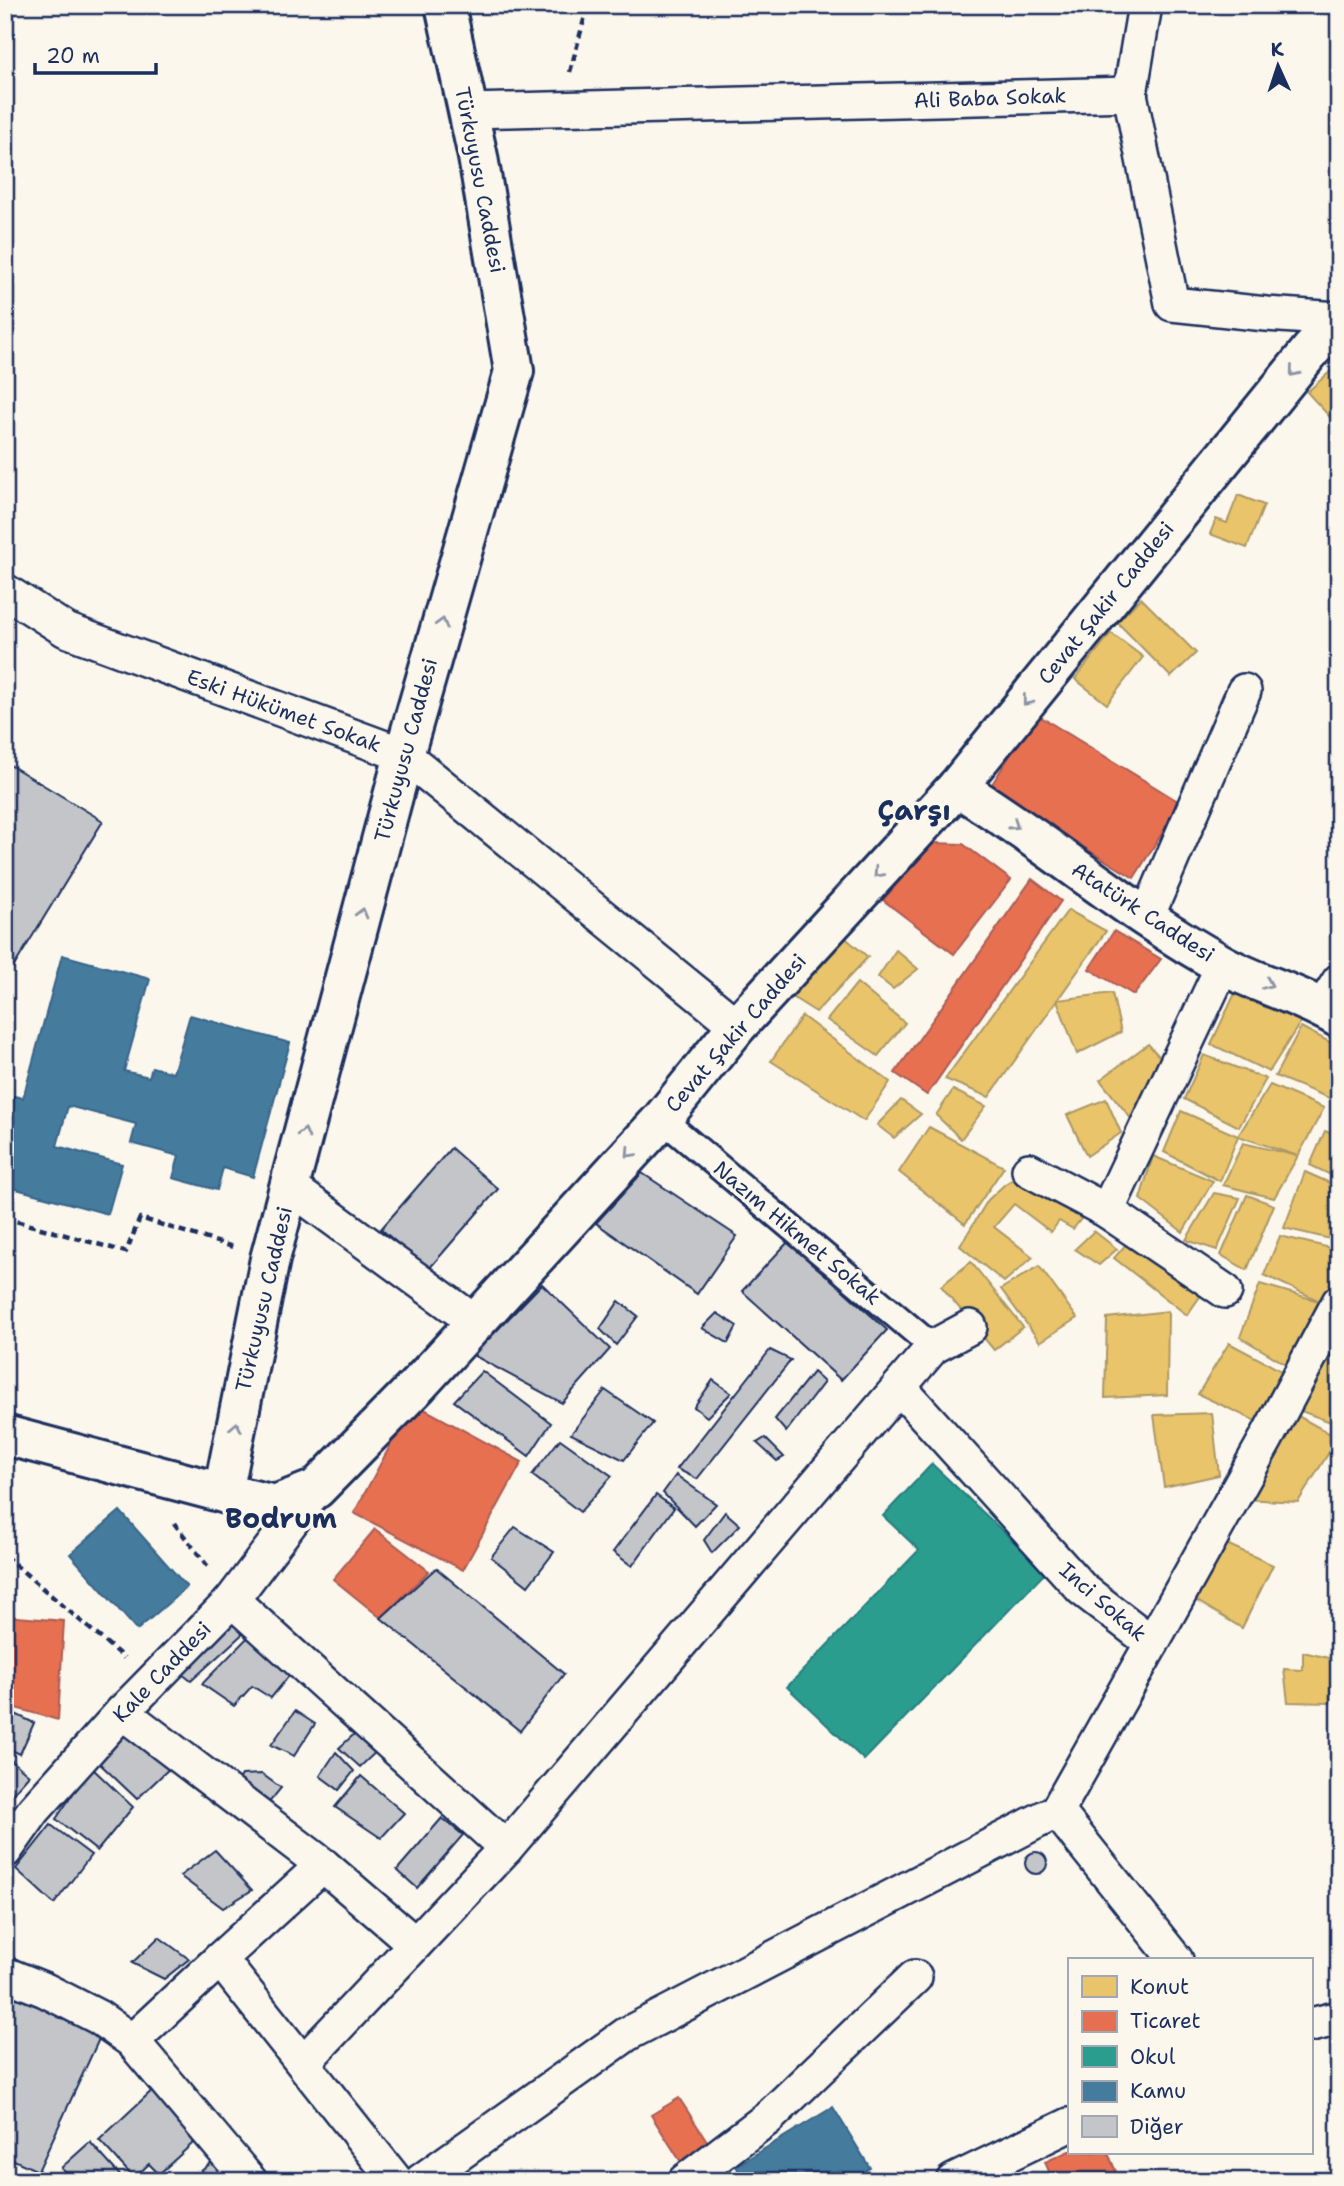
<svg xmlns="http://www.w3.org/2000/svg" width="1344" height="2186" font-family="'Shantell Sans',sans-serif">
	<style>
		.homes { fill: #e9c46a; stroke: #ab9766; stroke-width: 2 }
		.shops { fill: #e76f51; stroke: #aa5c55; stroke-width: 2 }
		.schools { fill: #2a9d8f; stroke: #267c80; stroke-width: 2 }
		.public { fill: #457b9d; stroke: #38648a; stroke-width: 2 }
		.building { fill: #c3c5c9; stroke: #1b2f5e; stroke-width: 2 }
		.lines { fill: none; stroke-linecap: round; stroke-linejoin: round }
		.pedestrian-casing { stroke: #1b2f5e; stroke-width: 30 }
		.minor-casing { stroke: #1b2f5e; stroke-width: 38 }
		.tertiary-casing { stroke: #1b2f5e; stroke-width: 44 }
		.secondary-casing { stroke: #1b2f5e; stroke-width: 44 }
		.path { stroke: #1b2f5e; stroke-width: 4.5; stroke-dasharray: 7 5; stroke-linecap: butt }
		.pedestrian { stroke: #fbf7ec; stroke-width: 24 }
		.minor { stroke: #fbf7ec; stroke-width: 33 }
		.tertiary { stroke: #fbf7ec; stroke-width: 38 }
		.secondary { stroke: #fbf7ec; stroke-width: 38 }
		.oneway { stroke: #8b93a5 }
		.labels { text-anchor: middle; stroke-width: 7; stroke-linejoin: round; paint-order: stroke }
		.street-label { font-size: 21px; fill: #1b2f5e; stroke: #fbf7ec }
		.district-label { font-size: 28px; font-weight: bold; fill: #1b2f5e; stroke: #fbf7ec }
	</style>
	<rect width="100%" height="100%" fill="#fbf7ec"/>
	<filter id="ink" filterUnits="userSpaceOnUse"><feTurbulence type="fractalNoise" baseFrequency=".0143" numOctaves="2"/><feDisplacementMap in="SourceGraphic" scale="14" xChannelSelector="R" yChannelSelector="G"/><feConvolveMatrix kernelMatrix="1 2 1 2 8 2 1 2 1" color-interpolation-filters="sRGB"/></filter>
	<g filter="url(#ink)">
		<!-- homes -->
		<g class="homes">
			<polygon points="1339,364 1339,427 1307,392"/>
			<polygon points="1238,495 1264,505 1247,548 1210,534 1216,519 1227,523"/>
			<polygon points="1141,598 1196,653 1171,677 1117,622"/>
			<polygon points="1111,633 1143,657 1107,704 1075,679"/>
			<polygon points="1068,910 1106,931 989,1097 945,1079"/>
			<polygon points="836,930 868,957 816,1012 789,995"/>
			<polygon points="896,950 918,969 893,989 878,977"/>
			<polygon points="857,983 905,1023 878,1056 827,1020"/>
			<polygon points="1239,985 1305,1015 1269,1072 1211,1044"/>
			<polygon points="1112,993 1121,1032 1077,1054 1057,1000"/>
			<polygon points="802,1016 890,1082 864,1121 771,1061"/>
			<polygon points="1301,1027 1339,1047 1339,1089 1334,1100 1275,1076"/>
			<polygon points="1148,1044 1166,1064 1137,1126 1100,1080"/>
			<polygon points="1204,1055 1266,1079 1239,1127 1184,1099"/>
			<polygon points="1270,1085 1324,1108 1298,1156 1238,1136"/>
			<polygon points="953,1090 986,1106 961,1139 936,1115"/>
			<polygon points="1106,1099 1121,1133 1087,1156 1067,1115"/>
			<polygon points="901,1100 921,1114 894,1138 877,1125"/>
			<polygon points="1181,1111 1238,1136 1220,1181 1164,1152"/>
			<polygon points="929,1127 1004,1167 965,1224 899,1172"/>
			<polygon points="1325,1131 1339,1137 1339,1179 1310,1165"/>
			<polygon points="1243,1143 1298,1156 1274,1198 1223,1185"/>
			<polygon points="1153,1156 1213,1181 1183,1232 1140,1199"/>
			<polygon points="1305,1172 1339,1187 1339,1241 1284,1228"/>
			<polygon points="1017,1177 1088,1210 1073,1229 1059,1221 1051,1232 1014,1204 994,1227 1033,1257 1004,1282 960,1246 988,1200 1005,1184"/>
			<polygon points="1214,1193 1240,1198 1217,1250 1186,1240"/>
			<polygon points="1247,1195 1274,1205 1247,1270 1221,1255"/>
			<polygon points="1094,1231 1117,1249 1099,1265 1075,1249"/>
			<polygon points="1134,1235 1206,1288 1187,1315 1114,1258"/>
			<polygon points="1280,1236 1339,1250 1339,1265 1322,1302 1264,1275"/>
			<polygon points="971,1262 1023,1327 994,1350 941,1286"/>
			<polygon points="1039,1266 1077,1318 1040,1342 1001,1289"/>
			<polygon points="1260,1284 1322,1302 1294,1369 1240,1337"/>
			<polygon points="1168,1311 1167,1395 1105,1398 1107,1318"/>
			<polygon points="1322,1342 1339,1351 1339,1425 1290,1407"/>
			<polygon points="1229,1343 1289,1375 1262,1424 1198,1394"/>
			<polygon points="1289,1411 1338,1438 1298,1502 1244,1499"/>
			<polygon points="1212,1413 1219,1475 1164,1487 1154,1415"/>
			<polygon points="1220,1541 1273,1565 1242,1628 1194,1599"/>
			<polygon points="1303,1652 1333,1659 1330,1703 1288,1702 1284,1669 1303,1670"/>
		</g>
		<!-- shops -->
		<g class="shops">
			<polygon points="1036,714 1181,803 1134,878 989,789"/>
			<polygon points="933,843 963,844 1011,880 954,954 883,900"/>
			<polygon points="1032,879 1061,901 927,1095 895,1073"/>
			<polygon points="1114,931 1161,959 1134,995 1089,969"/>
			<polygon points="413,1403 522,1462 463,1570 354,1513"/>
			<polygon points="375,1529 429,1571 381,1618 333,1579"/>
			<polygon points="5,1616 64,1621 58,1720 5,1705"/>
			<polygon points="679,2098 709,2144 681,2162 651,2115"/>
			<polygon points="1069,2151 1108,2153 1120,2181 1053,2181 1045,2162"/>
		</g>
		<!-- schools -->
		<polygon class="schools" points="932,1464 1046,1572 864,1760 787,1687 919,1550 883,1516"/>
		<!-- public -->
		<g class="public">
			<polygon points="62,955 150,979 124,1071 149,1077 152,1067 173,1073 190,1015 290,1043 253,1177 223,1168 217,1190 173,1178 179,1156 131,1143 136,1124 68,1106 57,1146 122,1164 108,1214 5,1186 5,1160 10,1143 5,1141 5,1094 23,1098"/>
			<polygon points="120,1511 187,1587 137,1630 70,1554"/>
			<polygon points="833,2107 870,2168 849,2181 745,2181 736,2166"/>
		</g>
		<!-- building -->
		<g class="building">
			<polygon points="5,762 103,821 5,981"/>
			<polygon points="451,1148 498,1189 428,1270 381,1229"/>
			<polygon points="642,1173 737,1236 697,1294 596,1223"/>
			<polygon points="789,1241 887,1330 841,1380 742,1291"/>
			<polygon points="542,1284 610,1349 562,1403 473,1355"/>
			<polygon points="619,1301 638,1316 616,1345 600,1329"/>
			<polygon points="717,1313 737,1326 728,1343 702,1328"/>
			<polygon points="770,1350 791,1360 697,1479 677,1469"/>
			<polygon points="482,1371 551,1423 529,1456 454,1401"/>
			<polygon points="813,1372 824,1382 786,1432 775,1419"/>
			<polygon points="713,1380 731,1393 707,1417 694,1407"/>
			<polygon points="605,1390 653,1423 624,1460 571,1434"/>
			<polygon points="765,1438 784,1457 777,1461 757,1443"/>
			<polygon points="560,1439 612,1476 580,1512 532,1475"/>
			<polygon points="676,1475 716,1504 695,1526 663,1493"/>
			<polygon points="656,1495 674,1508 632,1566 613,1552"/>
			<polygon points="725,1512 740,1525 712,1553 704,1540"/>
			<polygon points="515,1527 554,1552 528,1586 491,1557"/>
			<polygon points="436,1568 564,1674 520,1731 381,1618"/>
			<polygon points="228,1618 248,1629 191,1681 177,1670"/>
			<polygon points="250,1635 293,1671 271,1698 252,1686 234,1706 202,1684"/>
			<polygon points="5,1709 34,1723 20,1754 5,1747"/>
			<polygon points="295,1711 315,1724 294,1756 271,1745"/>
			<polygon points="123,1724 174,1764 137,1799 97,1761"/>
			<polygon points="361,1728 381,1747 360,1767 339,1748"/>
			<polygon points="336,1752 354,1771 339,1790 320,1776"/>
			<polygon points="5,1755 29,1775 6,1801 5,1800"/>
			<polygon points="91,1767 133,1807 97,1851 56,1819"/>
			<polygon points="262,1774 281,1788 263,1810 234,1789 242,1775"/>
			<polygon points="361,1776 404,1813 381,1838 335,1807"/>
			<polygon points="442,1818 463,1835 417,1888 397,1870"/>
			<polygon points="51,1825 91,1855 54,1904 16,1869"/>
			<polygon points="215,1850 252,1890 223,1908 180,1876"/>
			<circle cx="1036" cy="1863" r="11"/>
			<polygon points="159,1937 189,1959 164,1979 132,1963"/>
			<polygon points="5,1981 105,2026 38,2171 5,2156"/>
			<polygon points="157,2086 203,2134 159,2174 149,2164 134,2178 99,2140"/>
			<polygon points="90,2142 125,2181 73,2181 61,2168"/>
			<polygon points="222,2154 244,2181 189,2181"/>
		</g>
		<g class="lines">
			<!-- pedestrian casing -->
			<g class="pedestrian-casing">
				<polyline id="pedestrian" points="662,1119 933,1347"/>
			</g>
			<!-- minor casing -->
			<g class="minor-casing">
				<g id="minor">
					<polyline points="1130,94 1145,5"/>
					<polyline points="468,111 1130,94 1172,304 1266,314 1339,319"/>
					<polyline points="5,591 66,630 404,755 737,1026"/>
					<polyline points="1147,917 1244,691"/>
					<polyline points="1322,1008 1339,981"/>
					<polyline points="1029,1170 1107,1211 1225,1291"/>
					<polyline points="290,1187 475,1322"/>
					<polyline points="1107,1211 1223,965"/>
					<polyline points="899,1387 1082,1589 1152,1643 1057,1811"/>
					<polyline points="232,1600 506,1848 303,2063"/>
					<polyline points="1152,1643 1266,1439 1339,1302"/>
					<polyline points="122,1712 323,1865 220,1959"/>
					<polyline points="1057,1811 1176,1960"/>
					<polyline points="506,1848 933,1347 970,1327"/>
					<polyline points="5,1851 34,1810 122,1712 232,1600 316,1489"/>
					<polyline points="323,1865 415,1944"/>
					<polyline points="5,1974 45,1990 98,2017 132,2041 250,2181"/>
					<polyline points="1311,2025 1339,2018"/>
					<polyline points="132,2041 220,1959 396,2181"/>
					<polyline points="421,2181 627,2034 1057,1811"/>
					<polyline points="685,2181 768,2118 915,1977"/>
					<polyline points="953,2181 1069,2125"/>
				</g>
			</g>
			<!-- tertiary casing -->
			<g class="tertiary-casing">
				<g id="tertiary">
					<path d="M957,787c91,55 172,127 266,178 37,20 79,30 116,53"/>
					<polyline points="223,1493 270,1259 404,755 514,371 478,157 445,5"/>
				</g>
			</g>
			<!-- secondary casing -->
			<g class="secondary-casing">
				<polyline id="secondary" points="5,1435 223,1493 275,1505 316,1489 419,1384 662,1119 737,1026 957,787 1311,350 1339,321"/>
			</g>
			<!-- path -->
			<g class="path">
				<polyline points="570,72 588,5"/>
				<polyline points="5,1218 126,1252 140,1218 233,1247"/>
				<polyline points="174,1523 209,1568"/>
				<polyline points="5,1556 124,1658"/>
			</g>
			<!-- pedestrian -->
			<use href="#pedestrian" class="pedestrian"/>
			<!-- minor -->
			<use href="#minor" class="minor"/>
			<!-- tertiary -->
			<use href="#tertiary" class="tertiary"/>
			<!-- secondary -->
			<use href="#secondary" class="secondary"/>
		</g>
		<!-- one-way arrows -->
		<defs><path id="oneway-chevron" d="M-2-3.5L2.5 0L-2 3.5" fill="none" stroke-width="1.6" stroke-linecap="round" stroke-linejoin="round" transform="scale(1.75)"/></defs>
		<g class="oneway">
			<use href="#oneway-chevron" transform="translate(1294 372) rotate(129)"/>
			<use href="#oneway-chevron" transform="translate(442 623) rotate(-74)"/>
			<use href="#oneway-chevron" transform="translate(1027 701) rotate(129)"/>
			<use href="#oneway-chevron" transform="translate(1014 825) rotate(35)"/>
			<use href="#oneway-chevron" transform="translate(878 873) rotate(133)"/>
			<use href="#oneway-chevron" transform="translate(362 913) rotate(-75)"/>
			<use href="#oneway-chevron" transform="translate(1268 984) rotate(23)"/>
			<use href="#oneway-chevron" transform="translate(304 1133) rotate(-75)"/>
			<use href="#oneway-chevron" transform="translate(630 1153) rotate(133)"/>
			<use href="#oneway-chevron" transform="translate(236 1427) rotate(-79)"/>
		</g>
	</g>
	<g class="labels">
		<!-- street labels -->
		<g class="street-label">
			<text transform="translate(990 98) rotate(-2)" y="7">Ali Baba Sokak</text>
			<text transform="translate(480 180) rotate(79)" y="7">Türkuyusu Caddesi</text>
			<text transform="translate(1106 603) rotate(-51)" y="7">Cevat Şakir Caddesi</text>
			<text transform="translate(284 711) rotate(20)" y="7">Eski Hükümet Sokak</text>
			<text transform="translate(406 750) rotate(-75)" y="7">Türkuyusu Caddesi</text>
			<text transform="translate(1143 912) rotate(33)" y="7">Atatürk Caddesi</text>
			<text transform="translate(736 1033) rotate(-49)" y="7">Cevat Şakir Caddesi</text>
			<text transform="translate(797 1233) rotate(40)" y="7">Nazım Hikmet Sokak</text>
			<text transform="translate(264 1299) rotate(-77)" y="7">Türkuyusu Caddesi</text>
			<text transform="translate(1103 1602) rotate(41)" y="7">Inci Sokak</text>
			<text transform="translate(162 1672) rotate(-46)" y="7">Kale Caddesi</text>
		</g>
		<!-- district labels -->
		<g class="district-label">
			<text x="914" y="820">Çarşı</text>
			<text x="281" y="1528">Bodrum</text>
		</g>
	</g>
	<!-- margin -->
	<rect width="1344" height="2186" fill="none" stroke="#fbf7ec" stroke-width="28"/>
	<rect x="14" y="14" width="1316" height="2158" fill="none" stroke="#1b2f5e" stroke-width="2.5" filter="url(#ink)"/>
	<!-- legend -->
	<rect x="1068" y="1958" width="245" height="196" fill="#fbf7ec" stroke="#a1a7b3" stroke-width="2"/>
	<rect x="1082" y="1976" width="35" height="21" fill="#e9c46a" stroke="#a1a7b3" stroke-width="2"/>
	<text x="1130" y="1994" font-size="21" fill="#1b2f5e">Konut</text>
	<rect x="1082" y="2011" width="35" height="21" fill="#e76f51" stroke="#a1a7b3" stroke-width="2"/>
	<text x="1130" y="2028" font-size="21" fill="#1b2f5e">Ticaret</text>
	<rect x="1082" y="2046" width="35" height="21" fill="#2a9d8f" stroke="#a1a7b3" stroke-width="2"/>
	<text x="1130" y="2064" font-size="21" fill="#1b2f5e">Okul</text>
	<rect x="1082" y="2081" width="35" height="21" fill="#457b9d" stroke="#a1a7b3" stroke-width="2"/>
	<text x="1130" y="2098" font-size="21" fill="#1b2f5e">Kamu</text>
	<rect x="1082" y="2116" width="35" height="21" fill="#c3c5c9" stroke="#a1a7b3" stroke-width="2"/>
	<text x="1130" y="2134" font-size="21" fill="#1b2f5e">Diğer</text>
	<!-- north arrow -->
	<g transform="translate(1278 66) rotate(357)" stroke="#fbf7ec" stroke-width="5" paint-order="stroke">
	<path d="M0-5L12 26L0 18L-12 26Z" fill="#1b2f5e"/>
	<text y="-10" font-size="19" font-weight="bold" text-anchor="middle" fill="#1b2f5e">K</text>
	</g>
	<!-- scale -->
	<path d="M35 63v10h121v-10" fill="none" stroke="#1b2f5e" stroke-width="3.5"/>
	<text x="46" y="63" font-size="21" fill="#1b2f5e" stroke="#fbf7ec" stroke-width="5" paint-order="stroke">20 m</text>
</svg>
